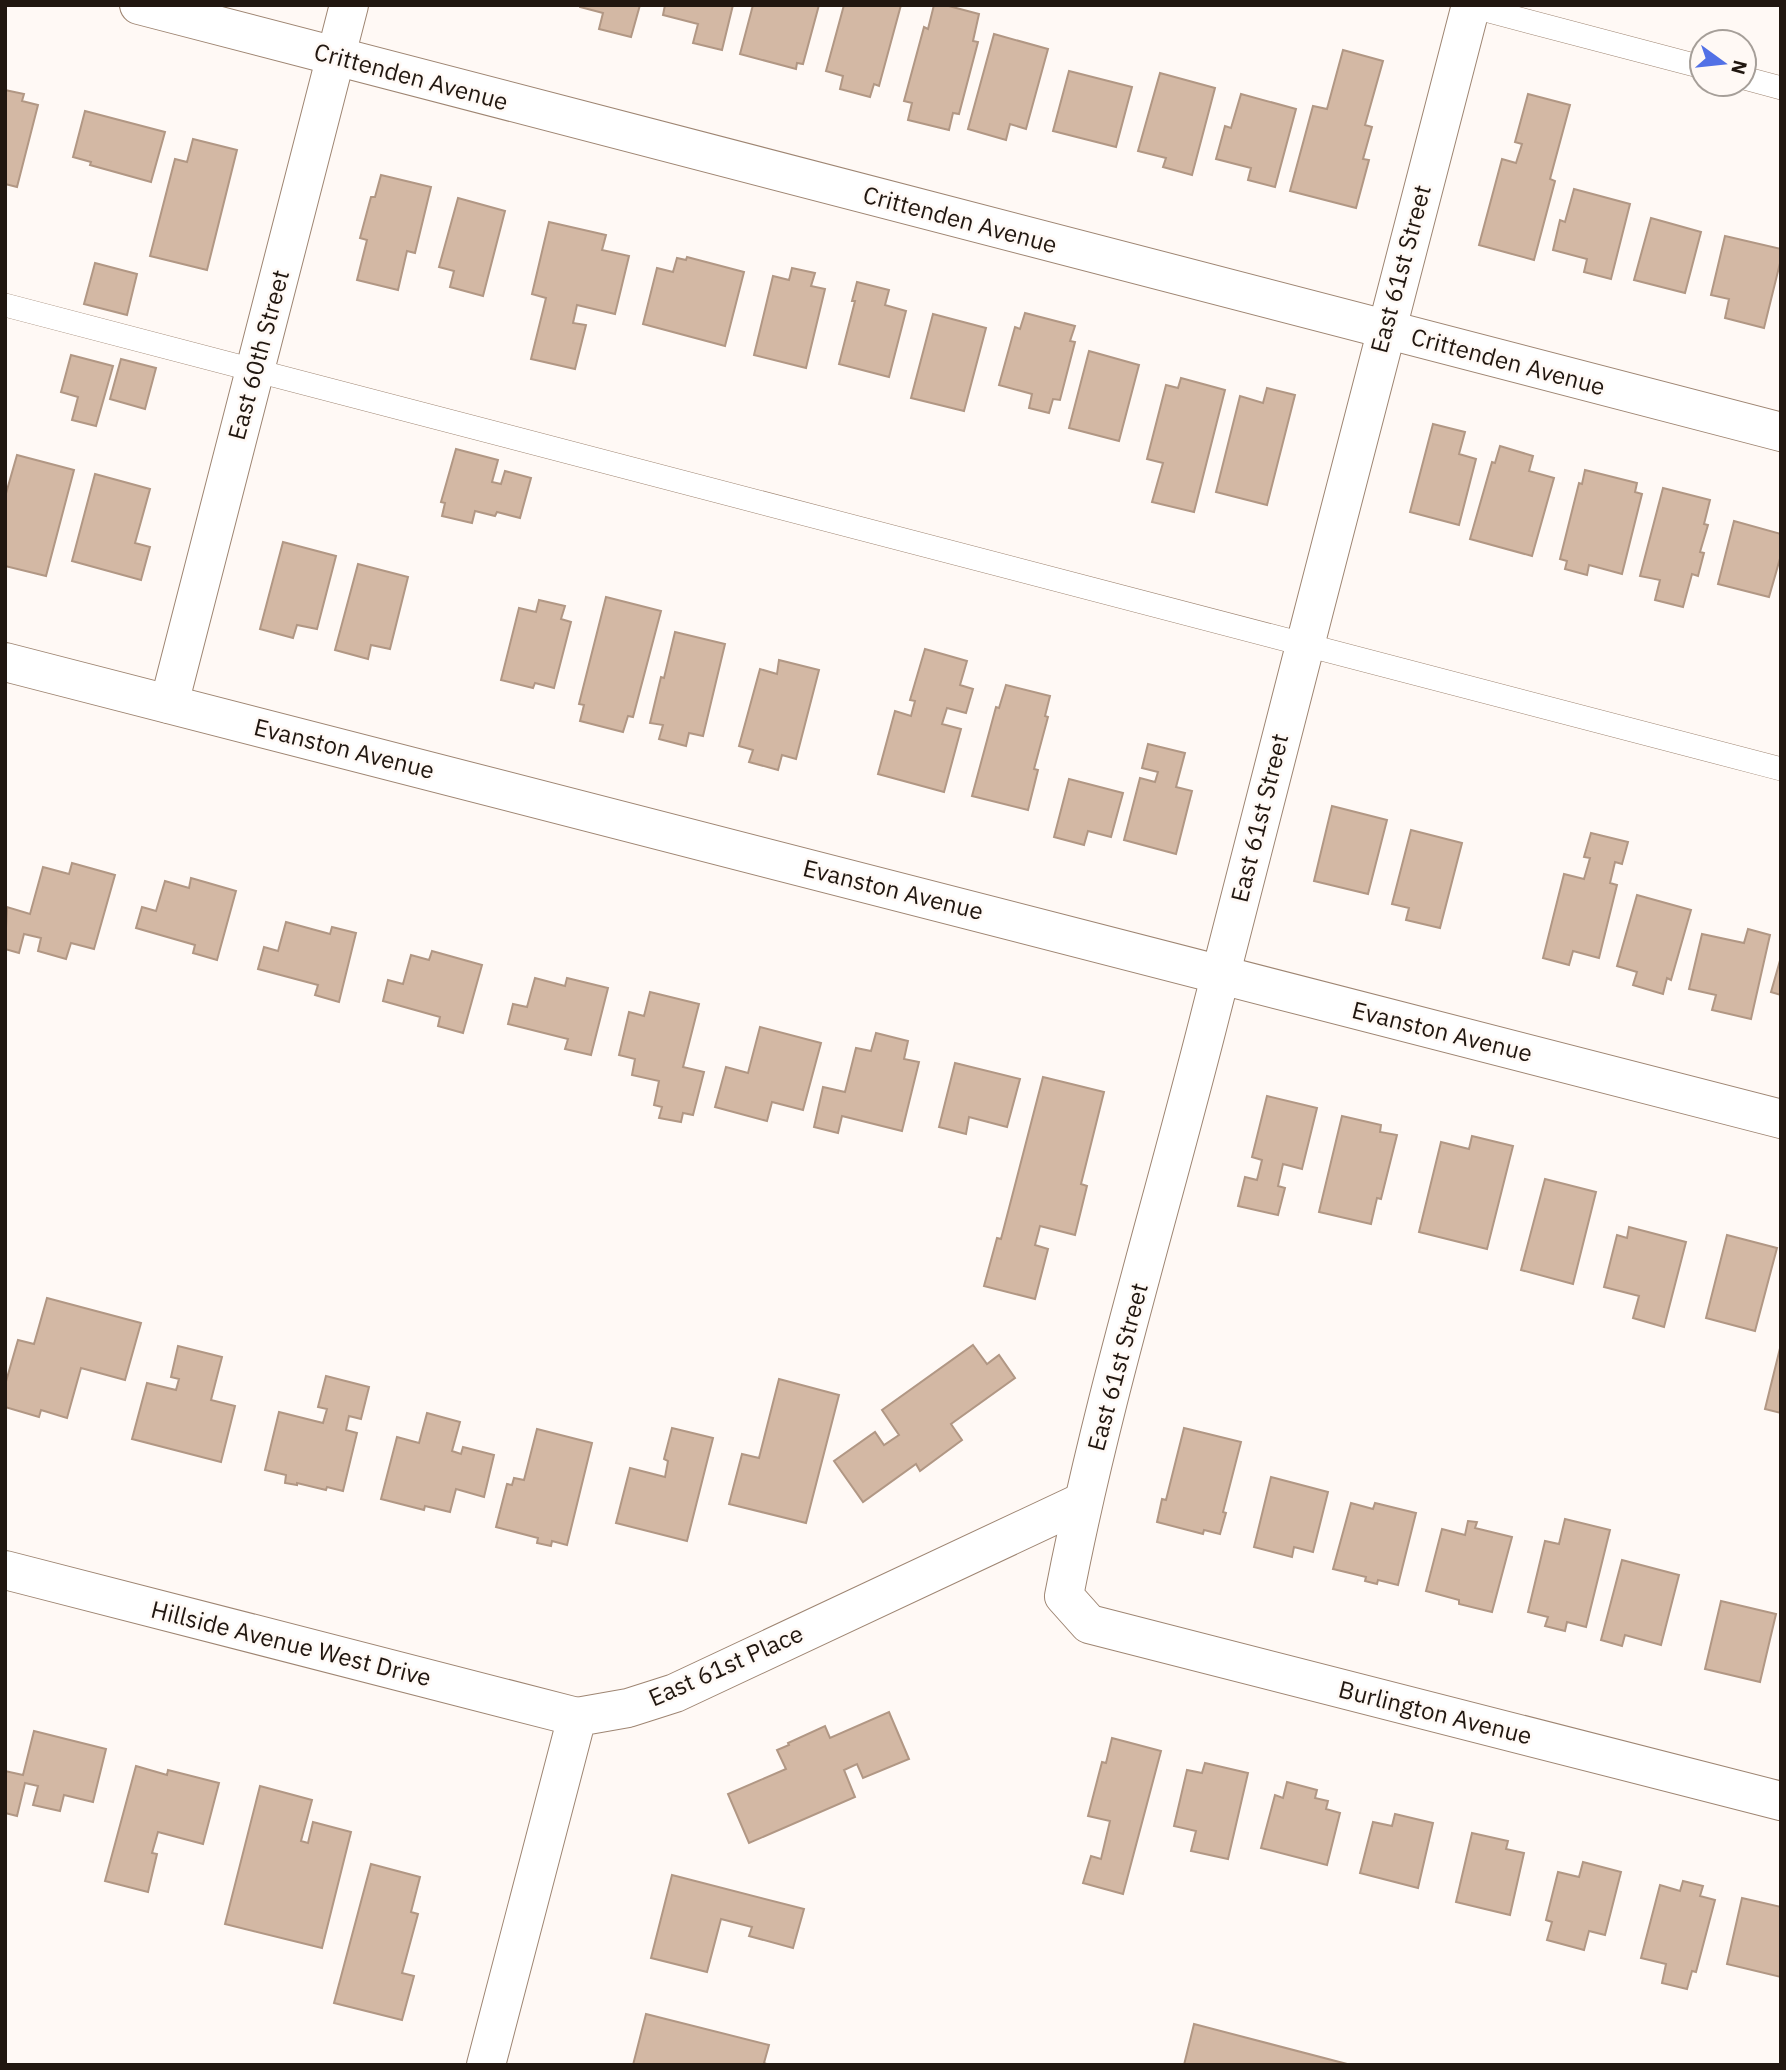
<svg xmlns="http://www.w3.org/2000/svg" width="1786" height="2070" font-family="'IBM Plex Sans',sans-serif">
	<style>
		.building { fill: #d3b8a4; stroke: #b19784; stroke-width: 2 }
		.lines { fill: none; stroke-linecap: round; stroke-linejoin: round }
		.lane-casing { stroke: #9e8572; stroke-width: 24 }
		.street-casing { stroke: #9e8572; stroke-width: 40 }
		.lane { stroke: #fff; stroke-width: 23 }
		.street { stroke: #fff; stroke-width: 38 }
		.labels { text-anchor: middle; stroke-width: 5; stroke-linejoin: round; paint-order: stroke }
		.street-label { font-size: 24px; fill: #211710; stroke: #fff9f5 }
	</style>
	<rect width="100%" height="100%" fill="#fff9f5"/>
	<!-- building -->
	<g class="building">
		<polygon points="580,5 640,5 631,37 599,29 603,13 580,7"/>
		<polygon points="665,5 733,5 722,50 693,43 698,24 663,15"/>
		<polygon points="753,5 819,5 803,64 797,63 796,69 740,54"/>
		<polygon points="844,5 901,5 879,86 874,84 870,97 840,89 843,76 826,71"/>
		<polygon points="934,5 945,5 979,14 973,41 978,42 959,114 953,113 949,130 908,120 912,103 904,101 924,27 928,29"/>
		<polygon points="994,34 1048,49 1026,129 1010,124 1006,140 968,129"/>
		<polygon points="1343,50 1383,61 1365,125 1372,127 1363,159 1369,160 1356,208 1290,191 1313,106 1327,109"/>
		<polygon points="1069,71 1132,87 1116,147 1053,131"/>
		<polygon points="1160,73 1215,88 1192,175 1163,167 1166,158 1138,151"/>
		<polygon points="5,90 24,94 22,101 38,105 17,187 5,184"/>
		<polygon points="1241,94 1296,109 1275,187 1248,180 1251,168 1216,159 1225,126 1231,128"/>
		<polygon points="1528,94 1570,105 1550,179 1555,181 1534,260 1479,245 1502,159 1516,163 1522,144 1515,142"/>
		<polygon points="85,111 165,132 151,182 90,165 91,162 73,157"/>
		<polygon points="193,139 237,150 207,270 150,256 175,159 187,162"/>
		<polygon points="381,175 431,187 415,253 407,251 398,290 357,280 367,240 360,238 371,197 375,197"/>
		<polygon points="1574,189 1630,204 1611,279 1584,272 1587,259 1553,250 1560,220 1565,222"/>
		<polygon points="458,198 505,211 483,296 450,287 454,271 439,267"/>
		<polygon points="1651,218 1701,232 1685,293 1634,280"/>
		<polygon points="549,222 606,235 602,250 629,256 615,314 577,305 573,323 586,325 575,369 531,359 546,298 532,294"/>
		<polygon points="1725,236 1781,249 1781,259 1764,328 1725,318 1729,299 1711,295"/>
		<polygon points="687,257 744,272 725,346 643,324 657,268 673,272 677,258 686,260"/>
		<polygon points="95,263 137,274 127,315 84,304"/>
		<polygon points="792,268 815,273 811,286 825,289 806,368 754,355 773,276 789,280"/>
		<polygon points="857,282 889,290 885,305 906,311 889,377 839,364 855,301 852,301"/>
		<polygon points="1025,313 1075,326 1070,341 1075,342 1060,400 1053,399 1049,413 1029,408 1032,394 999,385 1015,327 1020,329"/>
		<polygon points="933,314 986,328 964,411 911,398"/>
		<polygon points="1089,351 1139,365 1119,441 1069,428"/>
		<polygon points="71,355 113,366 96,426 72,420 78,397 61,392"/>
		<polygon points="121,359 156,368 145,409 110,399"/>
		<polygon points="1181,378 1225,390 1194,512 1152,502 1163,463 1147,459 1166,385 1178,388"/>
		<polygon points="1267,388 1295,395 1267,505 1216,492 1240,396 1263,403"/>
		<polygon points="1433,424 1465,432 1459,454 1476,459 1459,525 1410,512"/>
		<polygon points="1500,446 1533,456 1529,471 1554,478 1532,556 1470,539 1492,462 1495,463"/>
		<polygon points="456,449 498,460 492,482 501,484 505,471 531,478 520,518 497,512 495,516 475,511 472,523 442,516 445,503 441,502"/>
		<polygon points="17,455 74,470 46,576 5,566 5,497"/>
		<polygon points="1585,470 1637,483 1635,492 1642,494 1622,574 1589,565 1587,575 1565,569 1567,561 1560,559 1579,483 1582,484"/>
		<polygon points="95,474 150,489 135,543 150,547 141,580 72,561"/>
		<polygon points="1663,488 1710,500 1704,524 1708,525 1700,552 1704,553 1698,576 1692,574 1683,607 1655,600 1660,580 1640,576"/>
		<polygon points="1734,521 1781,534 1781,555 1769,597 1718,584"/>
		<polygon points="283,542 336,556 317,629 297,625 293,638 260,629"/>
		<polygon points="358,564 408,577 390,649 371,645 368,659 335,650"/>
		<polygon points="606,597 661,611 633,717 628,716 623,732 580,721 584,705 579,704"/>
		<polygon points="539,600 565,606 561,619 571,622 554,688 535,683 533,688 501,680 519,608 536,612"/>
		<polygon points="675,632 725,644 703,736 689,733 686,746 659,739 663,725 650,723 661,677 664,678"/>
		<polygon points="925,649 967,661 960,685 973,689 966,713 947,708 942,724 961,729 944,792 878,774 895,711 911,716 915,701 910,700"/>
		<polygon points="779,660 819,670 796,759 782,755 778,770 749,762 753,750 739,746 760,669 777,674"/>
		<polygon points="1006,685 1050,696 1045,716 1048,717 1034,769 1038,770 1028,810 972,796 996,707 999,708"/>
		<polygon points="1148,744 1185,753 1176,787 1192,791 1176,854 1124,840 1140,778 1155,782 1158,772 1142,768"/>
		<polygon points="1069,779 1123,793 1111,837 1088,831 1084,845 1054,837"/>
		<polygon points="1332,806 1387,820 1368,894 1314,881"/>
		<polygon points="1411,830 1462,843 1440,928 1406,920 1409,908 1392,904"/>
		<polygon points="1591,833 1628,842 1622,864 1615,862 1610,883 1617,885 1599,958 1573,951 1569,965 1543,958 1564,874 1584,879 1590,858 1584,857"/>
		<polygon points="72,863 115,875 94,949 71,943 66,959 38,951 41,938 24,934 19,953 5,949 7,907 30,914 43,867 69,874"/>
		<polygon points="191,878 236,891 217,960 193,953 195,945 136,928 142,907 156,911 165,881 189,888"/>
		<polygon points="1637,895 1691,910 1671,980 1667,978 1663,994 1633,985 1637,972 1617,966"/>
		<polygon points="286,922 330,934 332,927 356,933 339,1002 315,995 318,985 258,969 264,947 278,951"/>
		<polygon points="1748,929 1770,935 1751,1019 1712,1010 1716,995 1689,989 1702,934 1744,943"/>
		<polygon points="432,951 482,965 463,1033 438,1026 440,1017 383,1001 388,980 403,984 411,955 429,960"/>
		<polygon points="1781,957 1781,995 1771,992"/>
		<polygon points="535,978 565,986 567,978 608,988 591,1055 565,1049 568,1039 508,1024 513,1004 527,1007"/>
		<polygon points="650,992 699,1004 683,1067 704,1072 693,1115 683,1113 681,1122 659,1118 662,1107 654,1105 659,1081 632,1075 635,1059 619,1055 629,1012 644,1016"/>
		<polygon points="760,1027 821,1043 803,1110 772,1102 767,1121 715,1107 726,1067 748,1073"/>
		<polygon points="876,1033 908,1041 904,1059 919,1062 902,1131 842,1116 838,1133 814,1127 823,1087 845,1092 856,1048 871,1051"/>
		<polygon points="955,1063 1020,1079 1007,1127 969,1117 966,1134 939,1127"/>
		<polygon points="1043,1077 1104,1092 1081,1184 1087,1186 1075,1235 1040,1226 1035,1245 1048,1249 1035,1299 984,1286 997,1238 1001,1239"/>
		<polygon points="1267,1096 1317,1108 1302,1169 1283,1164 1278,1186 1285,1188 1278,1215 1238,1206 1245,1177 1257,1180 1262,1160 1252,1157"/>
		<polygon points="1342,1116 1381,1125 1380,1132 1397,1135 1381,1199 1377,1198 1371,1224 1319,1212"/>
		<polygon points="1472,1136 1513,1146 1487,1249 1419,1232 1441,1142 1469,1149"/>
		<polygon points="1545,1179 1596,1192 1573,1284 1521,1270"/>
		<polygon points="1629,1227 1686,1242 1664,1327 1633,1318 1639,1296 1604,1287 1617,1235 1627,1238"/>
		<polygon points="1727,1235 1777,1248 1755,1331 1706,1318"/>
		<polygon points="47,1298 141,1323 125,1380 81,1368 67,1418 41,1410 39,1417 5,1407 5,1385 18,1340 34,1344"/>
		<polygon points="1781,1344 1781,1413 1765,1409"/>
		<polygon points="973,1345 987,1364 999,1355 1015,1378 951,1424 962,1440 920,1471 916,1464 863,1502 834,1461 875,1432 884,1445 899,1435 882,1410"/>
		<polygon points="178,1346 222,1357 211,1400 235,1406 221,1462 132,1439 147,1383 176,1390 179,1379 171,1377"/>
		<polygon points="326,1376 369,1387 361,1419 349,1416 346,1430 357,1433 343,1491 327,1487 326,1490 297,1483 297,1485 285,1483 286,1475 265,1470 279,1412 323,1423 327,1409 318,1407"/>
		<polygon points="779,1379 839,1395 806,1523 729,1504 742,1454 759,1458"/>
		<polygon points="427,1413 460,1422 452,1451 461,1454 463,1447 494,1455 484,1497 456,1489 450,1512 425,1506 424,1510 381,1499 397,1437 419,1443"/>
		<polygon points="672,1428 713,1438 687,1541 616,1523 630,1468 665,1477 668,1461 664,1459"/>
		<polygon points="1184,1428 1241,1442 1223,1512 1226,1513 1220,1534 1204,1530 1203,1534 1157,1522 1162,1499 1166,1500"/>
		<polygon points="537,1429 592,1443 567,1545 552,1541 551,1546 537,1543 538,1538 496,1527 507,1484 512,1485 514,1478 524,1480"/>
		<polygon points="1271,1477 1328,1492 1313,1552 1294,1547 1292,1557 1254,1547"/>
		<polygon points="1351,1503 1373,1509 1375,1503 1416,1513 1398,1585 1378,1580 1377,1584 1365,1581 1366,1577 1333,1569"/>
		<polygon points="1565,1519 1610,1530 1586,1627 1567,1622 1565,1631 1545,1626 1548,1617 1528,1612 1545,1541 1559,1544"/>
		<polygon points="1468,1521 1477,1522 1475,1528 1512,1537 1492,1612 1459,1604 1459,1600 1426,1591 1442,1529 1465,1535"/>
		<polygon points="1622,1560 1679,1575 1661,1645 1625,1635 1622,1646 1601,1640"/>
		<polygon points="1721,1601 1776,1614 1760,1682 1705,1669"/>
		<polygon points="889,1712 909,1759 863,1778 857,1764 844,1770 855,1797 749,1843 728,1794 786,1769 777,1750 789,1745 788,1743 825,1726 830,1738"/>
		<polygon points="34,1731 106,1749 93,1802 64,1795 60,1811 33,1805 38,1786 25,1783 17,1816 5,1813 5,1771 23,1775"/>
		<polygon points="1112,1738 1161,1751 1123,1894 1083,1883 1091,1856 1101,1859 1110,1821 1088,1816 1102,1762 1106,1763"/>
		<polygon points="1205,1763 1248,1773 1228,1859 1191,1851 1196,1831 1174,1826 1187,1770 1202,1773"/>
		<polygon points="136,1766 167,1775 168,1770 219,1783 203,1844 158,1832 152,1853 157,1854 148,1892 105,1881"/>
		<polygon points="1287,1782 1317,1790 1315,1798 1328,1801 1326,1809 1340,1813 1327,1865 1261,1848 1275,1795 1283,1798"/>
		<polygon points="260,1786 312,1800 301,1841 308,1843 313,1822 351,1832 322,1948 225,1924"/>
		<polygon points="1395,1814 1433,1823 1418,1888 1360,1873 1373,1822 1392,1826"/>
		<polygon points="1472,1833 1508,1841 1506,1849 1524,1853 1510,1915 1456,1902"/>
		<polygon points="1583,1862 1621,1872 1605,1935 1589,1931 1584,1950 1547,1940 1552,1922 1546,1920 1558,1872 1579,1877"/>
		<polygon points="371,1864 420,1877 411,1912 418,1914 402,1973 414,1976 402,2020 334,2003"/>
		<polygon points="672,1875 804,1909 793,1948 749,1936 752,1927 721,1919 707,1972 651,1958"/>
		<polygon points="1683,1881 1703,1886 1700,1896 1715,1900 1696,1972 1692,1971 1687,1989 1662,1983 1666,1964 1641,1958 1660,1885 1680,1891"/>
		<polygon points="1742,1898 1781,1907 1781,1977 1727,1964"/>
		<polygon points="646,2014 769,2045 764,2063 769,2065 633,2065"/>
		<polygon points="1194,2024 1351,2065 1184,2065"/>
	</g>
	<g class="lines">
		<!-- lane casing -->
		<g class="lane-casing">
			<g id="lane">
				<polyline points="1466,5 1702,67"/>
				<polyline points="1744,78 1781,88"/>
				<polyline points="5,305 1781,769"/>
			</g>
		</g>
		<!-- street casing -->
		<g class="street-casing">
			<g id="street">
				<polyline points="139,5 1781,432"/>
				<path d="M1471,5c-88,336 -174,671 -260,1007 -49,195 -109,387 -147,584l25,28 692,177"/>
				<polyline points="5,662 1781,1119"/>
				<polyline points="169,704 349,5"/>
				<polyline points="5,1570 577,1717"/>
				<polyline points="486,2065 577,1717 628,1708 675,1693 1082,1502"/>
			</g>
		</g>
		<!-- lane -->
		<use href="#lane" class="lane"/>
		<!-- street -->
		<use href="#street" class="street"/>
	</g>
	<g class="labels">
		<!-- street labels -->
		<g class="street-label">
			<text transform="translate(411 77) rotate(15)" y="8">Crittenden Avenue</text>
			<text transform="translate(960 220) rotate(15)" y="8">Crittenden Avenue</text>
			<text transform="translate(1401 269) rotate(-75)" y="8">East 61st Street</text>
			<text transform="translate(259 355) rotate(-75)" y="8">East 60th Street</text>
			<text transform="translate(1508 362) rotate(15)" y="8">Crittenden Avenue</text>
			<text transform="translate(344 749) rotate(14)" y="8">Evanston Avenue</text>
			<text transform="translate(1260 818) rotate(-76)" y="8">East 61st Street</text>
			<text transform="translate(893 890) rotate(14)" y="8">Evanston Avenue</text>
			<text transform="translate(1442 1032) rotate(14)" y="8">Evanston Avenue</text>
			<text transform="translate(1118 1367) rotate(-75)" y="8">East 61st Street</text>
			<text transform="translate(291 1644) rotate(14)" y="8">Hillside Avenue West Drive</text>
			<text transform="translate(726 1666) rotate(-24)" y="8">East 61st Place</text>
			<text transform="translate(1435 1713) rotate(14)" y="8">Burlington Avenue</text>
		</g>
	</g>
	<!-- border -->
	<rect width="1786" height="2070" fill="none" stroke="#211710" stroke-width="14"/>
	<!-- north arrow -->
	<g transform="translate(1723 63) rotate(105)"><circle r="33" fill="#fff9f5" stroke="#a69f99" stroke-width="2"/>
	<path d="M0-5L12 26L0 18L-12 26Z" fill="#5271e6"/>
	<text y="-10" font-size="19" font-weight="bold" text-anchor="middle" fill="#211710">N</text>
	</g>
</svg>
